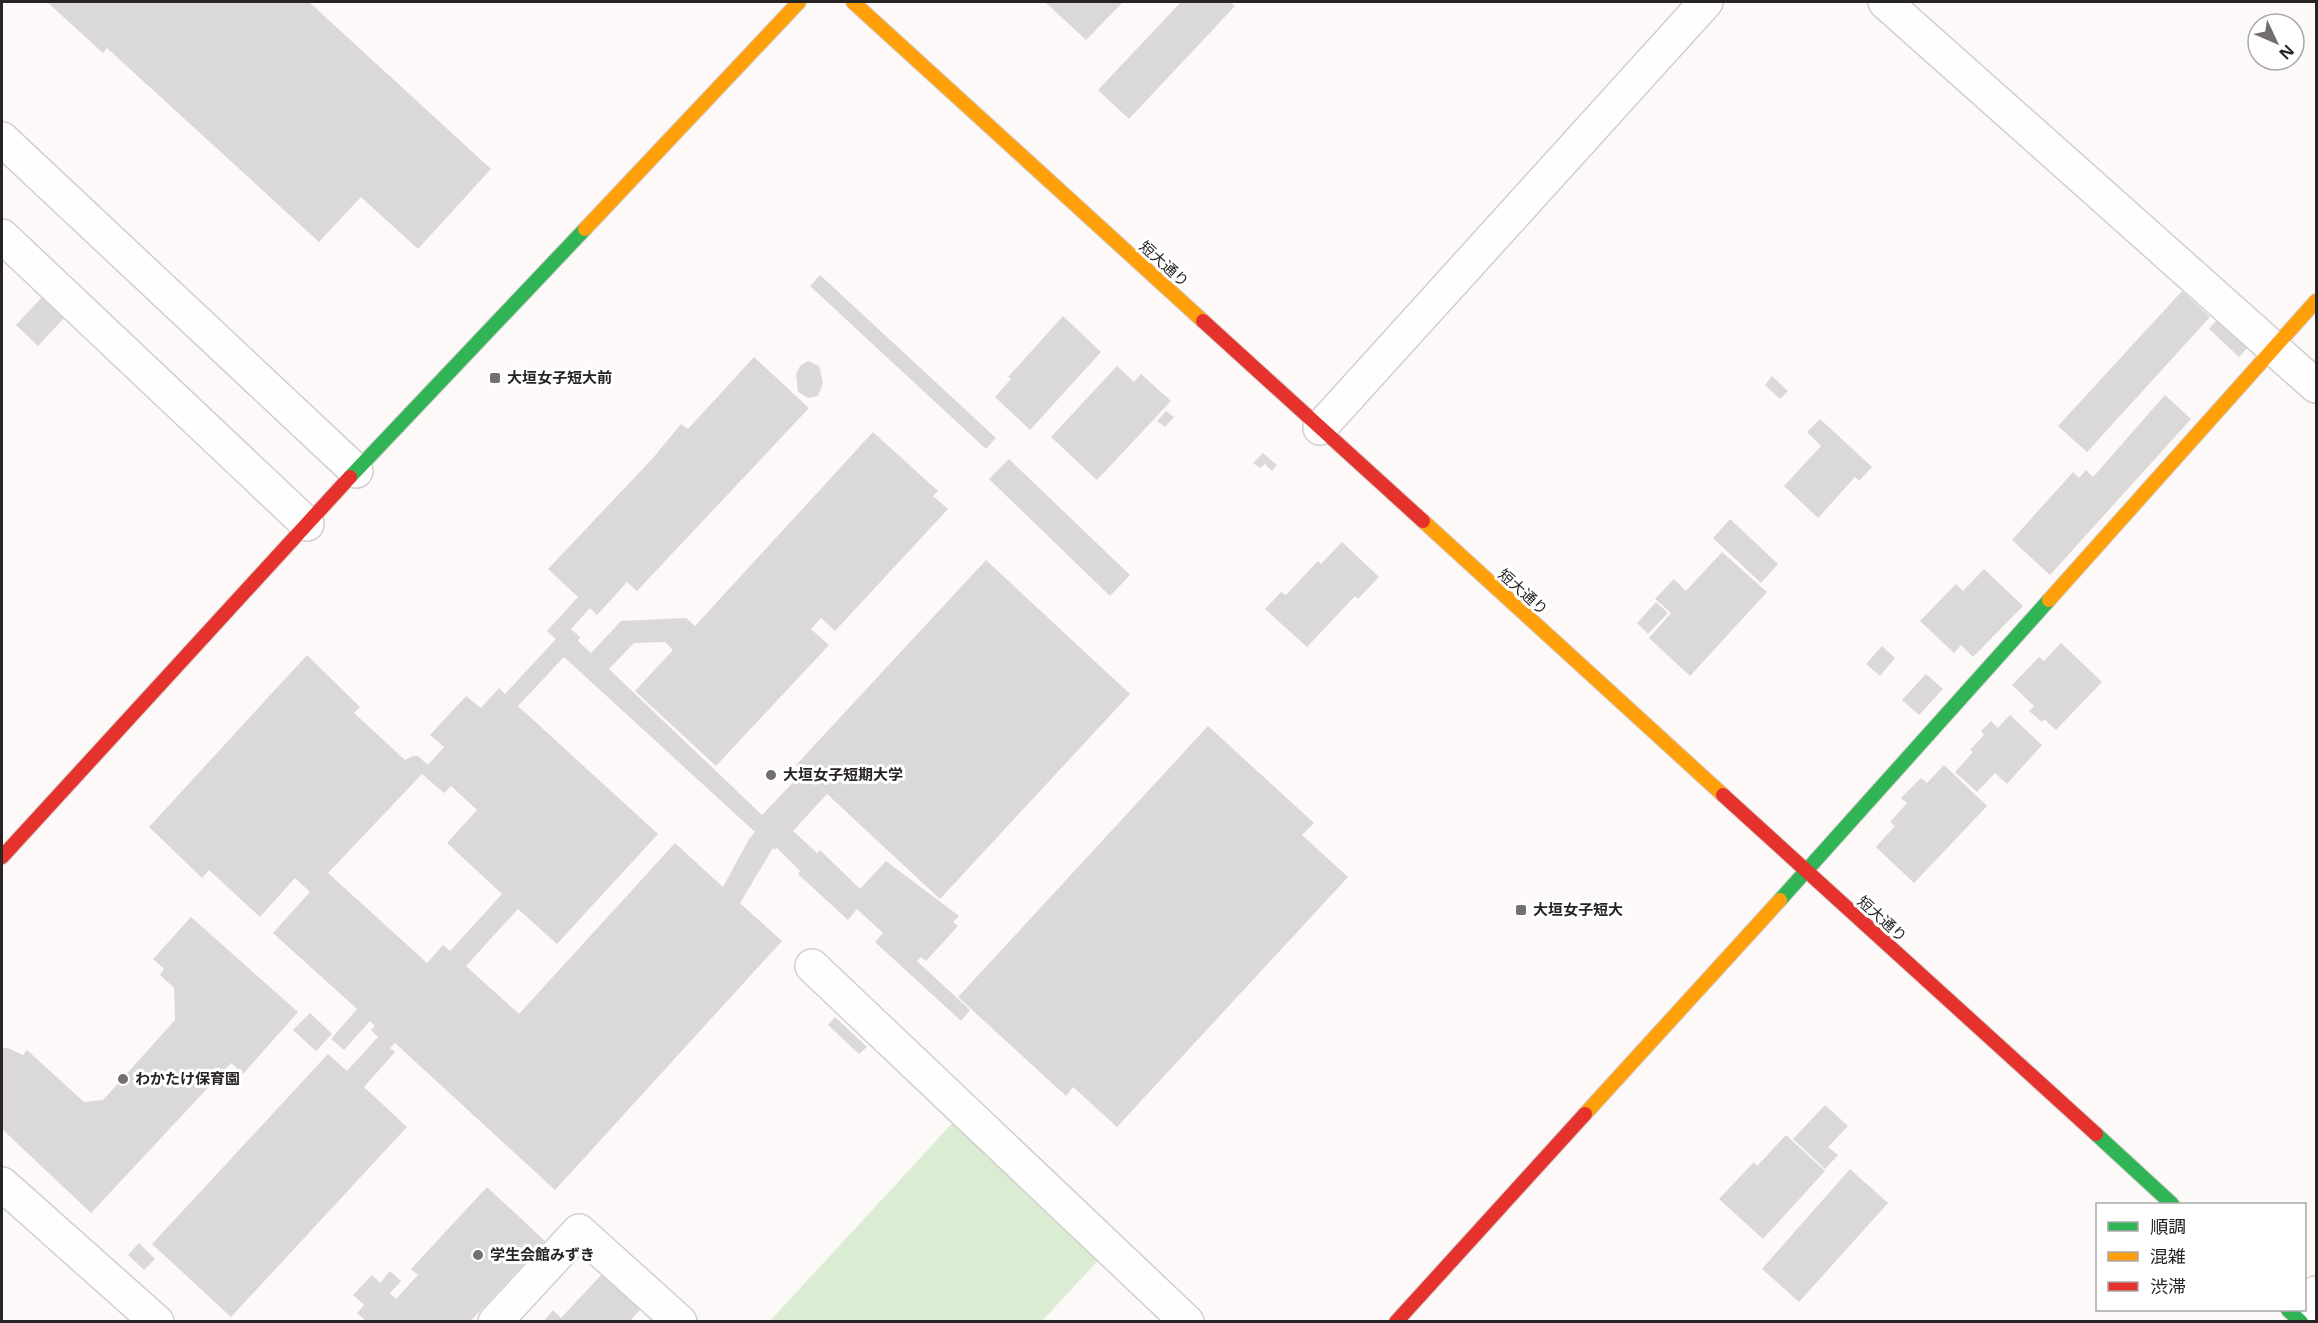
<svg xmlns="http://www.w3.org/2000/svg" width="2318" height="1323" font-family="'Open Sans','Noto Sans JP',sans-serif">
	<style>
		.green { fill: #daedd2 }
		.building { fill: #dbd8d8; fill-rule: evenodd }
		.lines { fill: none; stroke-linecap: round; stroke-linejoin: round }
		.street-casing { stroke: #d2cfce; stroke-width: 36 }
		.fast-casing { stroke: #d2cfce; stroke-width: 16 }
		.slow-casing { stroke: #d2cfce; stroke-width: 16 }
		.jam-casing { stroke: #d2cfce; stroke-width: 16 }
		.street { stroke: #fffefe; stroke-width: 33 }
		.fast { stroke: #30b455; stroke-width: 14 }
		.slow { stroke: #ff9f0a; stroke-width: 14 }
		.jam { stroke: #e5322d; stroke-width: 14 }
		.poi-dot { fill: #726f6e; stroke: #fff; stroke-width: 2 }
		.labels { text-anchor: middle; stroke-width: 6; stroke-linejoin: round; paint-order: stroke }
		.street-label { font-size: 15px; fill: #282423; stroke: #fff }
		.poi-label { font-size: 15px; font-weight: bold; fill: #282423; stroke: #fff; text-anchor: start }
	</style>
	<rect width="100%" height="100%" fill="#fcf9f8"/>
	<!-- green -->
	<polygon class="green" points="958,1117 1105,1253 1042,1321 769,1322"/>
	<!-- building -->
	<g class="building">
		<polygon points="47,2 309,2 491,169 418,249 361,197 319,242 107,48 103,53"/>
		<polygon points="1045,2 1123,2 1086,40"/>
		<polygon points="1181,2 1230,2 1235,6 1129,119 1098,90"/>
		<polygon points="820,275 996,438 986,449 810,286"/>
		<polygon points="2182,291 2210,317 2087,452 2058,426"/>
		<polygon points="43,296 66,316 38,346 16,325"/>
		<polygon points="1063,316 1101,352 1030,430 995,397 1011,379 1008,377"/>
		<polygon points="2218,319 2248,347 2239,357 2209,329"/>
		<path d="M754,357l55,51 -172,183 -10,-9 -30,33 -7,-7 -19,21 9,8 -2,4 13,12 30,-32 65,-3 9,8 178,-194 65,59 -5,5 15,13 -113,122 -14,-13 -10,11 18,16 -113,121 -81,-75 38,-41 -8,-8 -31,1 -25,26 153,146 41,-43 -7,-7 190,-205 144,134 -190,205 -113,-105 -34,37 24,22 3,-3 40,39 26,-28 73,55 -6,6 5,4 -32,35 -5,-4 -4,4 53,49 -9,11 -86,-79 8,-9 -26,-24 -9,11 -50,-46 2,-3 -23,-23 -2,2 -2,-2 -33,55 42,38 -227,249 -160,-147 -5,5 5,4 -31,35 43,40 -176,190 -79,-73 176,-190 19,17 31,-34 -7,-7 4,-4 -5,-5 -26,29 -13,-11 26,-30 -84,-76 37,-41 -15,-14 -35,39 -51,-47 -7,8 -53,-51 158,-172 53,52 -6,6 51,47 8,-4h5l10,9 16,-18 -14,-12 36,-39 15,12 18,-20 6,6 51,-55 -9,-8 31,-34 -30,-28 105,-111 28,-34 7,5zM564,657l191,175 -6,7 -26,48 -48,-44 -156,171 -53,-48 52,-57 39,35 101,-110 -140,-128zM422,774l22,19 7,-7 26,24 -30,33 55,51 -52,57 -7,-6 -16,18 -99,-90z"/>
		<polygon points="808,361 819,366 823,383 818,396 808,398 798,392 796,374 800,366"/>
		<polygon points="1117,366 1134,382 1141,374 1171,401 1097,480 1051,437"/>
		<polygon points="1772,376 1788,391 1780,399 1765,385"/>
		<polygon points="2165,395 2191,419 2050,575 2012,540 2073,472 2079,478 2086,470 2093,477"/>
		<polygon points="1166,411 1174,417 1165,427 1157,421"/>
		<polygon points="1820,419 1872,467 1859,481 1855,477 1818,518 1784,486 1821,446 1807,432"/>
		<polygon points="1263,453 1277,465 1272,471 1265,464 1260,468 1253,463"/>
		<polygon points="1009,459 1130,575 1110,596 989,479"/>
		<polygon points="1730,519 1778,564 1761,583 1713,538"/>
		<polygon points="1342,542 1379,577 1358,599 1355,596 1307,647 1265,609 1281,592 1286,595 1318,561 1321,564"/>
		<polygon points="1722,552 1767,592 1690,676 1649,638 1671,613 1655,599 1674,579 1686,591"/>
		<polygon points="1984,569 2023,606 1973,657 1961,645 1954,653 1920,621 1956,584 1963,591"/>
		<polygon points="1656,602 1668,613 1648,634 1637,623"/>
		<polygon points="2061,643 2102,682 2056,730 2044,719 2042,722 2029,711 2034,706 2012,685 2039,657 2044,661"/>
		<polygon points="1882,646 1895,658 1880,676 1866,664"/>
		<polygon points="1926,674 1943,689 1919,715 1902,700"/>
		<polygon points="2010,715 2042,745 2007,784 1995,773 1977,792 1955,772 1973,752 1970,750 1984,735 1981,731 1991,721 1998,728"/>
		<polygon points="1208,726 1314,823 1302,835 1348,877 1117,1127 1073,1087 1066,1096 958,997"/>
		<polygon points="1944,765 1987,806 1914,883 1876,847 1895,826 1890,822 1907,803 1901,798 1921,778 1927,783"/>
		<polygon points="191,917 298,1012 243,1074 231,1063 91,1213 2,1129 2,1048 8,1048 23,1055 27,1050 84,1102 103,1100 175,1020 174,988 160,975 164,969 153,959"/>
		<polygon points="310,1013 332,1034 316,1051 293,1030"/>
		<polygon points="835,1017 867,1047 859,1054 828,1025"/>
		<polygon points="1825,1105 1848,1126 1828,1147 1838,1155 1825,1169 1793,1139"/>
		<polygon points="1786,1135 1825,1171 1763,1239 1719,1199 1754,1162 1757,1166"/>
		<polygon points="1850,1169 1888,1203 1799,1302 1762,1269"/>
		<polygon points="487,1187 545,1241 470,1322 367,1322 357,1313 364,1305 353,1295 372,1275 380,1283 390,1271 401,1281 390,1293 396,1299 418,1275 411,1269"/>
		<polygon points="139,1243 155,1259 144,1270 128,1255"/>
		<polygon points="602,1274 640,1310 629,1322 543,1322 553,1310 561,1318"/>
	</g>
	<g class="lines">
		<!-- street casing -->
		<g class="street-casing">
			<g id="street">
				<polyline points="1885,2 2316,386"/>
				<polyline points="2,139 356,471"/>
				<polyline points="2,236 307,524"/>
				<polyline points="1320,428 1706,2"/>
				<polyline points="812,966 1187,1322"/>
				<polyline points="2,1184 157,1322"/>
				<polyline points="2304,1307 2316,1293"/>
				<polyline points="495,1322 579,1231 680,1322"/>
			</g>
		</g>
		<!-- fast casing -->
		<g class="fast-casing">
			<g id="fast">
				<polyline points="350,477 585,229"/>
				<polyline points="1780,900 2049,600"/>
				<polyline points="2096,1134 2172,1204"/>
				<polyline points="2288,1310 2301,1322"/>
			</g>
		</g>
		<!-- slow casing -->
		<g class="slow-casing">
			<g id="slow">
				<polyline points="853,2 1203,321"/>
				<polyline points="585,229 799,2"/>
				<polyline points="1423,521 1723,795"/>
				<polyline points="2049,600 2316,301"/>
				<polyline points="1585,1114 1780,900"/>
			</g>
		</g>
		<!-- jam casing -->
		<g class="jam-casing">
			<g id="jam">
				<polyline points="1203,321 1423,521"/>
				<polyline points="1723,795 2096,1134"/>
				<polyline points="2,857 350,477"/>
				<polyline points="1396,1322 1585,1114"/>
			</g>
		</g>
		<!-- street -->
		<use href="#street" class="street"/>
		<!-- fast -->
		<use href="#fast" class="fast"/>
		<!-- slow -->
		<use href="#slow" class="slow"/>
		<!-- jam -->
		<use href="#jam" class="jam"/>
	</g>
	<!-- markers -->
	<g class="poi-dot">
		<rect x="489" y="372" width="12" height="12" rx="3"/>
		<circle cx="771" cy="775" r="6"/>
		<rect x="1515" y="904" width="12" height="12" rx="3"/>
		<circle cx="123" cy="1079" r="6"/>
		<circle cx="478" cy="1255" r="6"/>
	</g>
	<g class="labels">
		<!-- street labels -->
		<g class="street-label">
			<text transform="translate(1164 264) rotate(42)" y="5">短大通り</text>
			<text transform="translate(1523 592) rotate(42)" y="5">短大通り</text>
			<text transform="translate(1882 919) rotate(42)" y="5">短大通り</text>
		</g>
		<!-- poi labels -->
		<g class="poi-label">
			<text x="507" y="383">大垣女子短大前</text>
			<text x="783" y="780">大垣女子短期大学</text>
			<text x="1533" y="915">大垣女子短大</text>
			<text x="135" y="1084">わかたけ保育園</text>
			<text x="490" y="1260">学生会館みずき</text>
		</g>
	</g>
	<!-- border -->
	<rect width="2318" height="1323" fill="none" stroke="#282423" stroke-width="6"/>
	<!-- legend -->
	<rect x="2096" y="1203" width="210" height="108" fill="#ffffff" stroke="#a9a7a7" stroke-width="1.5"/>
	<rect x="2108" y="1222" width="30" height="9" fill="#30b455" stroke="#a9a7a7" stroke-width="1.5"/>
	<text x="2150" y="1233" font-size="18" fill="#282423">順調</text>
	<rect x="2108" y="1252" width="30" height="9" fill="#ff9f0a" stroke="#a9a7a7" stroke-width="1.5"/>
	<text x="2150" y="1263" font-size="18" fill="#282423">混雑</text>
	<rect x="2108" y="1282" width="30" height="9" fill="#e5322d" stroke="#a9a7a7" stroke-width="1.5"/>
	<text x="2150" y="1293" font-size="18" fill="#282423">渋滞</text>
	<!-- north arrow -->
	<g transform="translate(2276 42) rotate(134)"><circle r="28" fill="#ffffff" stroke="#a9a7a7" stroke-width="1.5"/>
	<path d="M0-4.5L10 22L0 15L-10 22Z" fill="#726f6e"/>
	<text y="-9" font-size="16" font-weight="bold" text-anchor="middle" fill="#282423">N</text>
	</g>
</svg>
